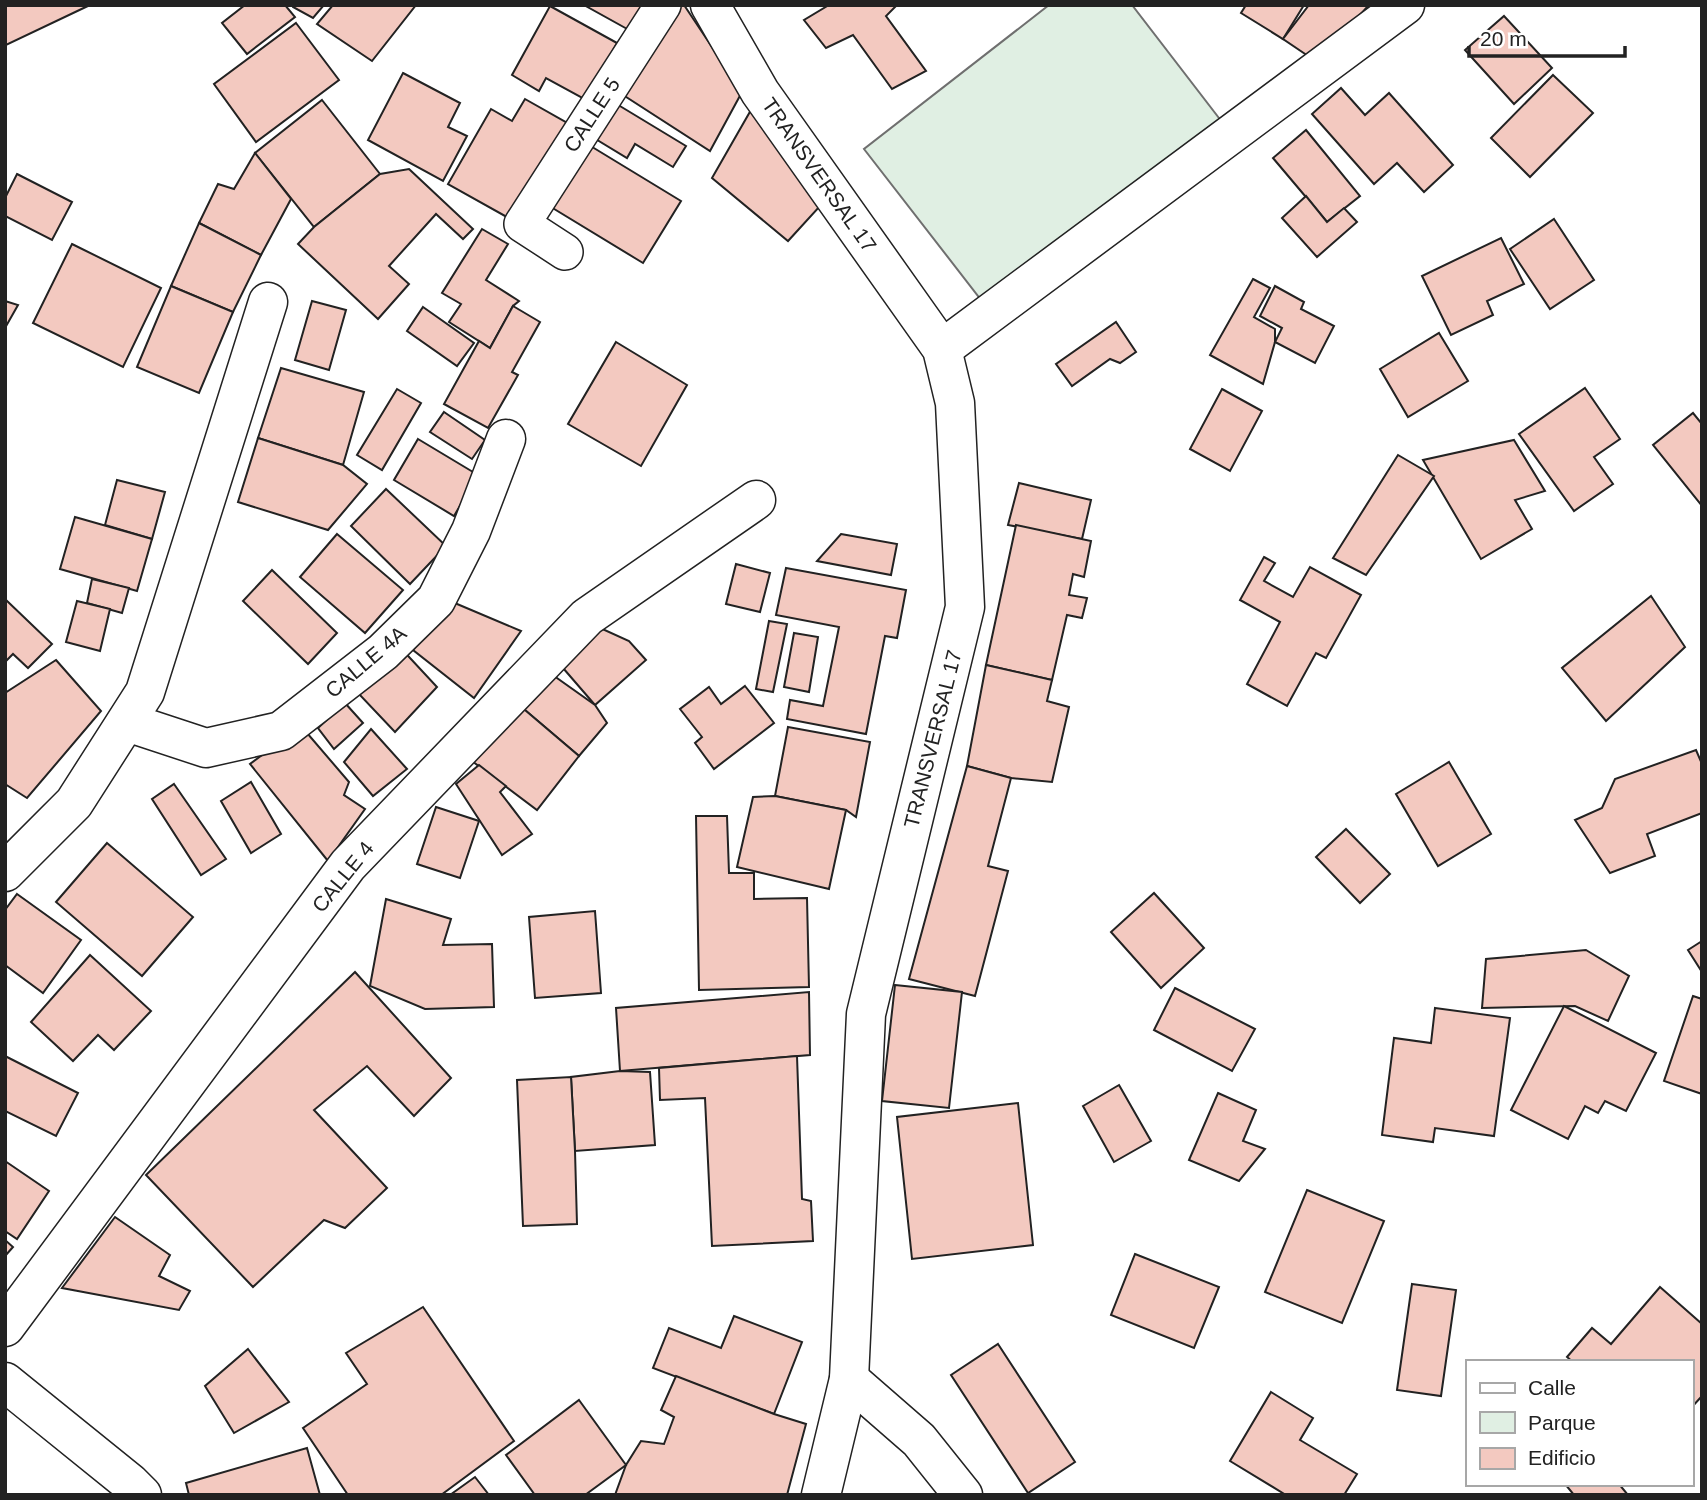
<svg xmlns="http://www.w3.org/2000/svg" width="1707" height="1500" font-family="Helvetica,sans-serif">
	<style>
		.green { fill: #e0efe3; stroke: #6f6f6f; stroke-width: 2 }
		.building { fill: #f3c9c0; stroke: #222; stroke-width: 2 }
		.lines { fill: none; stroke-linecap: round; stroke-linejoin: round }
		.pedestrian-casing { stroke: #222; stroke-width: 38 }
		.minor-casing { stroke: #222; stroke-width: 41 }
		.pedestrian { stroke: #fff; stroke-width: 35 }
		.minor { stroke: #fff; stroke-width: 38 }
		.labels { text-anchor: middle; stroke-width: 5; stroke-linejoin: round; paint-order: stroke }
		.street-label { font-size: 21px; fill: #222; stroke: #fff }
	</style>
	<rect width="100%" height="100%" fill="#fff"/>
	<!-- green -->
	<polygon class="green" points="1049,5 1132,5 1222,122 985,305 864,149"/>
	<!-- building -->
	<g class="building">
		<polygon points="5,5 90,5 6,45"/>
		<polygon points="245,5 285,5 295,17 247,54 222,23"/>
		<polygon points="292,5 324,5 313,18 293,7"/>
		<polygon points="333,5 416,5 372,61 317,24"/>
		<polygon points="584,5 643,5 629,30"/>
		<polygon points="677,5 684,5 742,92 710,151 620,93"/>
		<polygon points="829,5 897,5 886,16 926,71 892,89 853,35 826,48 804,20"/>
		<polygon points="1246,5 1304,5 1283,39 1241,13"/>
		<polygon points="1309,5 1369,5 1317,62 1283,39"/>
		<polygon points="550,6 617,43 586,100 546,78 539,91 512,75"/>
		<polygon points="1504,16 1552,68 1514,104 1465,50"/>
		<polygon points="296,23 339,80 256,142 214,84"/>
		<polygon points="403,73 460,103 448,127 467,136 443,181 368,140"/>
		<polygon points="1553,75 1593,113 1530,177 1491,138"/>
		<polygon points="1341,88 1365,115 1389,93 1453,165 1424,192 1397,163 1374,184 1312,114"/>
		<polygon points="525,99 569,124 514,221 448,184 491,109 512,121"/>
		<polygon points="322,100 380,174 314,227 255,153"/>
		<polygon points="610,100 686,146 673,167 635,144 627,158 589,135"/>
		<polygon points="755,103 821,205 788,241 712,178"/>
		<polygon points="1306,130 1360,196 1327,222 1273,158"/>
		<polygon points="584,142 681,201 643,263 546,204"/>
		<polygon points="255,153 291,199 261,255 199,223 218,184 234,189"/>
		<polygon points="409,169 473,229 463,239 436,214 389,266 409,284 378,319 298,244 314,227 380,174"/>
		<polygon points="17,174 72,202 52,240 5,216 5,198"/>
		<polygon points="1306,196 1327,222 1344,208 1357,222 1317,257 1282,218"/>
		<polygon points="1554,219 1594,280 1550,309 1510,249"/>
		<polygon points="199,223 261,255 233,312 171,286"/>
		<polygon points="482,229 508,244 486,280 519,301 513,306 490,348 449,322 461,304 442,293"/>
		<polygon points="1501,238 1524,284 1487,301 1493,315 1451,335 1422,276"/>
		<polygon points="72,244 161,288 123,367 33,323"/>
		<polygon points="1253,279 1270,288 1254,317 1275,329 1275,342 1263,384 1210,355"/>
		<polygon points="171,286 233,312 199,393 137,367"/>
		<polygon points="1275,286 1304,302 1301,309 1334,326 1315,363 1275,342 1282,328 1260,316"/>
		<polygon points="5,301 18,305 5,328"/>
		<polygon points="312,301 346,310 329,370 295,360"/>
		<polygon points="513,306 540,322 512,372 518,375 488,428 444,404 479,341 490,348"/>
		<polygon points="423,307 474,343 457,366 407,331"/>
		<polygon points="1116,322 1136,352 1120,363 1110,359 1072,386 1056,364"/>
		<polygon points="1439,333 1468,381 1408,417 1380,369"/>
		<polygon points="616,342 687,385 641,466 568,424"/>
		<polygon points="281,368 364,392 343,465 258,438"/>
		<polygon points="1585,388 1620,439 1594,457 1613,484 1574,511 1519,434"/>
		<polygon points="397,389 421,403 382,470 357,455"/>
		<polygon points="1222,389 1262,411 1230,471 1190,449"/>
		<polygon points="444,412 485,440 472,459 430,432"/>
		<polygon points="1693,413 1702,424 1702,506 1653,445"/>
		<polygon points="258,438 343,465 367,484 328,530 238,502"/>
		<polygon points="418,439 478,475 454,516 394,480"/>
		<polygon points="1514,440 1545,491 1515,500 1532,529 1481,559 1423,460"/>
		<polygon points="1398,455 1434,476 1366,575 1333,558"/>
		<polygon points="117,480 165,492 152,539 105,525"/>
		<polygon points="1019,483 1091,500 1082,539 1008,525"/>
		<polygon points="386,489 446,546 410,584 351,526"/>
		<polygon points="75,517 152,539 137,591 60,569"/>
		<polygon points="1016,525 1091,541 1084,577 1073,574 1069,595 1087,598 1082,618 1067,615 1052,680 986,665"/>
		<polygon points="337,534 403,590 365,633 300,577"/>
		<polygon points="841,534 897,544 891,575 817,561"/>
		<polygon points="1264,557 1275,563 1264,581 1293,597 1310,567 1361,595 1326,658 1316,653 1287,706 1247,684 1280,622 1240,600"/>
		<polygon points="736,564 770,573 760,612 726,604"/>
		<polygon points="786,568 906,590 897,638 885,636 866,734 787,719 790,700 823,706 839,627 776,615"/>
		<polygon points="272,570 337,633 308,664 243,601"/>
		<polygon points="92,579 129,588 122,613 87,603"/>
		<polygon points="1651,596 1685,647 1606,721 1562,668"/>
		<polygon points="5,599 52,644 28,668 13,654 5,662"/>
		<polygon points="77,601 110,609 100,651 66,642"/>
		<polygon points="450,601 521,631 474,698 413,650"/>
		<polygon points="576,617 629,641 646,660 595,705 544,646"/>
		<polygon points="769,621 787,624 773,692 756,689"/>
		<polygon points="794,633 818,637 809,692 784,687"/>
		<polygon points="397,644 437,687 395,732 358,693"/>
		<polygon points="56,660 101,711 27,798 5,784 5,693"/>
		<polygon points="986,665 1052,680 1047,701 1069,707 1052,782 1011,778 967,766"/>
		<polygon points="540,666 595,705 607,723 579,756 512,699"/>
		<polygon points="745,686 774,723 714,769 695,743 702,737 680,709 709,687 721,704"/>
		<polygon points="512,699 579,756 537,810 464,755"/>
		<polygon points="345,703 363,723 334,749 318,728"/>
		<polygon points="301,726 349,782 344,795 365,809 328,861 250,764"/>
		<polygon points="788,727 870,742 856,817 846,810 775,796"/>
		<polygon points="371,729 407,769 373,796 344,762"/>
		<polygon points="1696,750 1702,764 1702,813 1647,834 1655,856 1610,873 1575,820 1602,808 1615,779"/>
		<polygon points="1449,762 1491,834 1438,866 1396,794"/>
		<polygon points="479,765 506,786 500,792 532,834 502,855 456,784"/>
		<polygon points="967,766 1011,778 988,866 1008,871 975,996 909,979"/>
		<polygon points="251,782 281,834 251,853 221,801"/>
		<polygon points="174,784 226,859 201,875 152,799"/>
		<polygon points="775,796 846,810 829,889 737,867 753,797"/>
		<polygon points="436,807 479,821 460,878 417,864"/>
		<polygon points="696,816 727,816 729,873 754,873 754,899 807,898 809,987 699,990"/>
		<polygon points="1346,829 1390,874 1360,903 1316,857"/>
		<polygon points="107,843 193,917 142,976 56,902"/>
		<polygon points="1154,893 1204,948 1161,988 1111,932"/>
		<polygon points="17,894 81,940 43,993 5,965 5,910"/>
		<polygon points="386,899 451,919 443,945 492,944 494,1007 425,1009 370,986"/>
		<polygon points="595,911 601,993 535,998 529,917"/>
		<polygon points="1702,941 1702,972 1688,950"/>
		<polygon points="1586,950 1629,976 1608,1021 1575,1006 1482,1008 1486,959"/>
		<polygon points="90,955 151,1011 114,1050 98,1035 73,1061 31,1022"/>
		<polygon points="355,972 451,1078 414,1116 367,1066 314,1110 387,1188 345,1228 324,1220 253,1287 146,1175"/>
		<polygon points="895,985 962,992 949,1108 882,1101"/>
		<polygon points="1175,988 1255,1029 1232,1071 1154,1030"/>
		<polygon points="809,992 810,1055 620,1071 616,1008"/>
		<polygon points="1693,996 1702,999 1702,1094 1664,1081"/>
		<polygon points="1564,1006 1656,1053 1626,1111 1605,1101 1598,1113 1585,1106 1568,1139 1511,1110"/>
		<polygon points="1435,1008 1510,1018 1494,1136 1435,1128 1433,1142 1382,1135 1394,1038 1431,1043"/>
		<polygon points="5,1056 78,1093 56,1136 5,1111"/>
		<polygon points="797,1056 802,1199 811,1201 813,1241 712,1246 705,1098 660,1100 659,1068"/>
		<polygon points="620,1071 650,1072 655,1145 575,1151 571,1077"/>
		<polygon points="571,1077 575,1151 577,1224 523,1226 517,1080"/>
		<polygon points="1119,1085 1151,1141 1114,1162 1083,1106"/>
		<polygon points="1218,1093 1256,1110 1243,1141 1265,1149 1239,1181 1189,1160"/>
		<polygon points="1018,1103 1033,1245 912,1259 897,1117"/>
		<polygon points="5,1161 49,1191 17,1239 5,1231"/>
		<polygon points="1307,1190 1384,1221 1342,1323 1265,1292"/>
		<polygon points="115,1217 170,1255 159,1276 190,1291 179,1310 62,1288"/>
		<polygon points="5,1240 13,1247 5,1256"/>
		<polygon points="1135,1254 1219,1287 1194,1348 1111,1315"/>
		<polygon points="1412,1284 1456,1290 1441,1396 1397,1390"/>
		<polygon points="1660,1287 1702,1324 1702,1396 1691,1408 1691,1362 1573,1362 1567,1357 1592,1328 1611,1344"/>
		<polygon points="423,1307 514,1441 441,1495 348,1495 303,1428 367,1384 346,1353"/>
		<polygon points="734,1316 802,1342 774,1414 653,1368 669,1328 721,1348"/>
		<polygon points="998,1344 1075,1462 1028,1493 951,1375"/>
		<polygon points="248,1349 289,1402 234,1433 205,1386"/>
		<polygon points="676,1376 774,1414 806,1424 787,1495 615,1495 626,1465 641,1441 664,1444 674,1417 661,1410"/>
		<polygon points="1271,1392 1313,1418 1300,1440 1357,1474 1344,1495 1286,1495 1230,1461"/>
		<polygon points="579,1400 626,1465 585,1495 535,1495 506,1455"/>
		<polygon points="307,1448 320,1495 189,1495 186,1483"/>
		<polygon points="475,1477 489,1495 450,1495"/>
		<polygon points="1565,1484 1619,1484 1628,1495 1574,1495"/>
	</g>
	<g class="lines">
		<!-- pedestrian casing -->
		<g class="pedestrian-casing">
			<polyline id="pedestrian" points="565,252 522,224 663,5"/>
		</g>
		<!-- minor casing -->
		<g class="minor-casing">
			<g id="minor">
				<polyline points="710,5 760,92 942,349 955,403 965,607 866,1014 849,1379 821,1495"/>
				<polyline points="942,349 1405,5"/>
				<polyline points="127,722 206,748 281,731 383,652 436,600 471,531 506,439"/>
				<polyline points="5,872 74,803 145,692 268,302"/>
				<polyline points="5,1327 348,865 587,617 756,500"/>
				<polyline points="849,1379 919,1440 963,1495"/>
				<polyline points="5,1382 130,1483 142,1495"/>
			</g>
		</g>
		<!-- pedestrian -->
		<use href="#pedestrian" class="pedestrian"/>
		<!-- minor -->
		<use href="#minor" class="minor"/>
	</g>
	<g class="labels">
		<!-- street labels -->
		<g class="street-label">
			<text transform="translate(592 115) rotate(-57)" y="7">CALLE 5</text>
			<text transform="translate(819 175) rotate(55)" y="7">TRANSVERSAL 17</text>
			<text transform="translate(366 662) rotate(-40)" y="7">CALLE 4A</text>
			<text transform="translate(933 739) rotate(-76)" y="7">TRANSVERSAL 17</text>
			<text transform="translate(343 877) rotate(-51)" y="7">CALLE 4</text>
		</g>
	</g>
	<!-- border -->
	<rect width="1707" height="1500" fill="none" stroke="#222222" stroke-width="14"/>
	<!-- legend -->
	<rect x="1466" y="1360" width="228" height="126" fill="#ffffff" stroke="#a7a7a7" stroke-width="2"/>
	<rect x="1480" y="1383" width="35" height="10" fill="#ffffff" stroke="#a7a7a7" stroke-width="2"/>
	<text x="1528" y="1395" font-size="21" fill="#222222">Calle</text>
	<rect x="1480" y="1412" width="35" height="21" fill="#e0efe3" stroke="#a7a7a7" stroke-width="2"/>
	<text x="1528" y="1430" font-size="21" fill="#222222">Parque</text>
	<rect x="1480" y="1448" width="35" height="21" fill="#f3c9c0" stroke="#a7a7a7" stroke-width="2"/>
	<text x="1528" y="1465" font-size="21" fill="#222222">Edificio</text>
	<!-- scale -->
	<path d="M1469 46v10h156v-10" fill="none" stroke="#222222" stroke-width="3.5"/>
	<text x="1480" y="46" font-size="21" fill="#222222" stroke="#ffffff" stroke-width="5" paint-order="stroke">20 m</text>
</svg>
